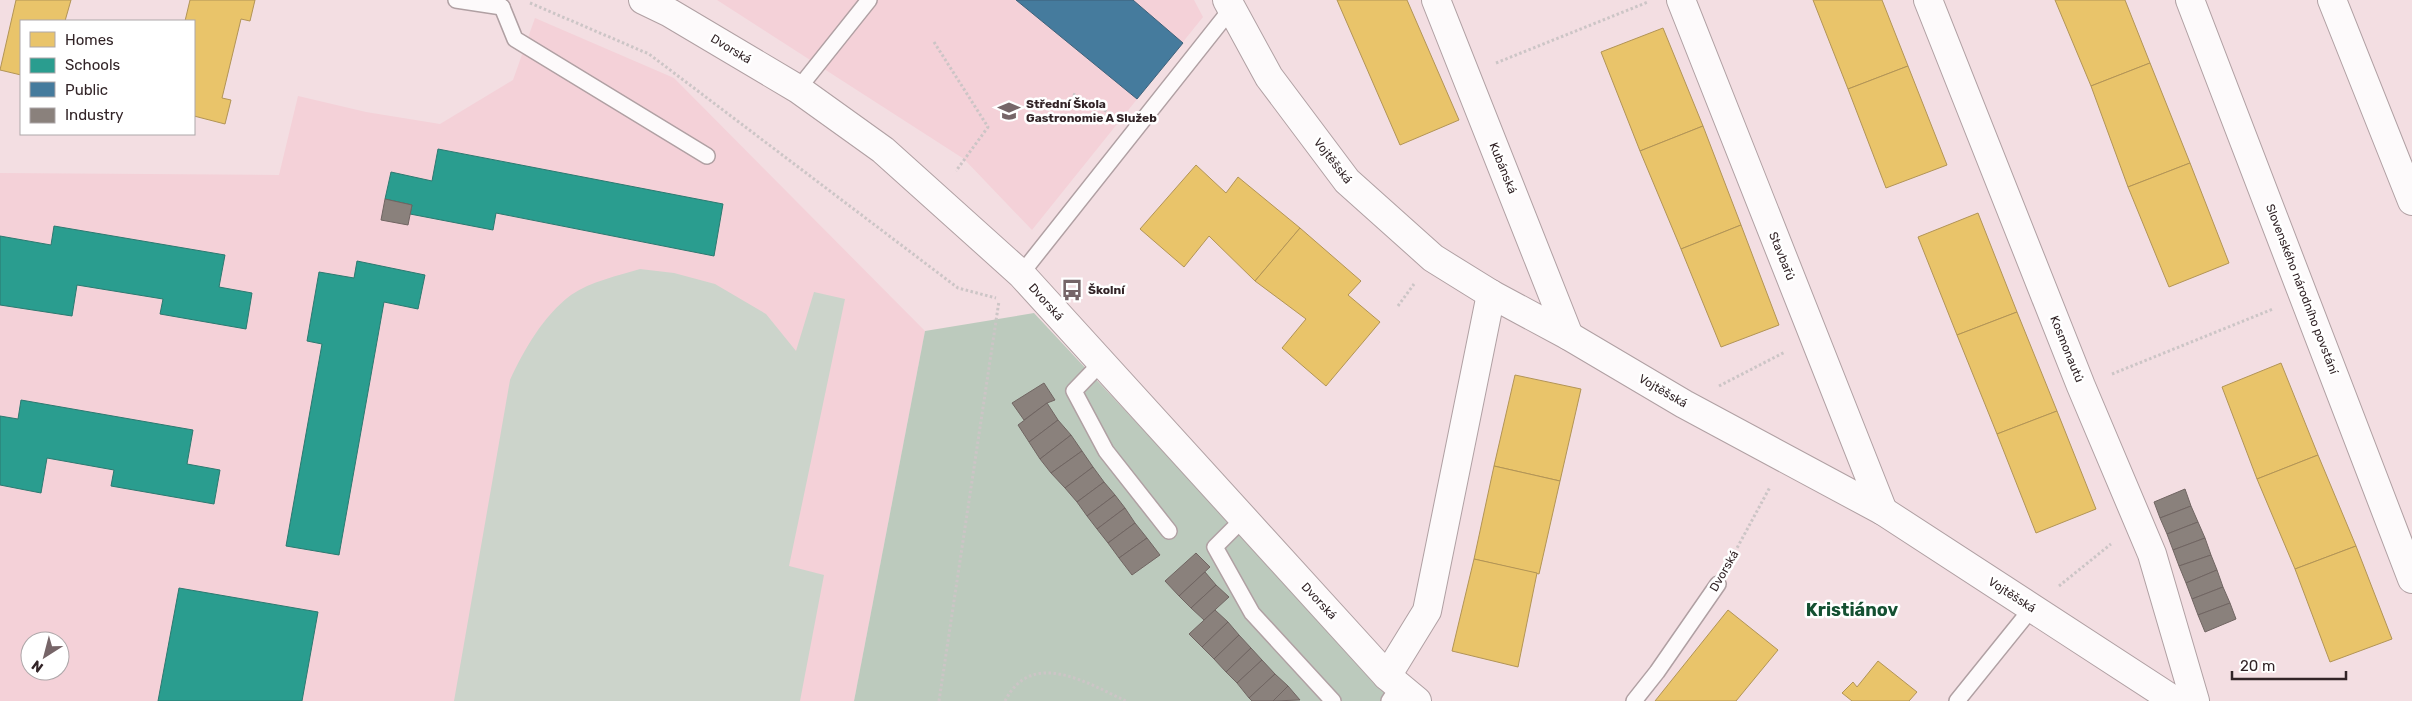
<svg xmlns="http://www.w3.org/2000/svg" width="2412" height="701" font-family="Rubik,sans-serif">
	<style>
		.built { fill: #f4d1d8; fill-rule: evenodd }
		.green { fill: #ccd4cb }
		.forest { fill: #bccabd }
		.homes { fill: #e9c46a; stroke: #b29456 }
		.schools { fill: #2a9d8f; stroke: #2c7970 }
		.public { fill: #457b9d; stroke: #3f617a }
		.industry { fill: #8a817c; stroke: #706562 }
		.lines { fill: none; stroke-linecap: round; stroke-linejoin: round }
		.service-casing { stroke: #b0a0a3; stroke-width: 18 }
		.minor-casing { stroke: #b0a0a3; stroke-width: 30 }
		.path { stroke: #ccc5c6; stroke-width: 3; stroke-dasharray: 2.5 2.5; stroke-linecap: butt }
		.service { stroke: #fdfafb; stroke-width: 15 }
		.minor { stroke: #fdfafb; stroke-width: 28 }
		.labels { text-anchor: middle; stroke-width: 5; stroke-linejoin: round; paint-order: stroke }
		.street-label { font-size: 12px; fill: #322427; stroke: #fff }
		.poi-label { font-size: 12px; font-weight: bold; fill: #322427; stroke: #fff; text-anchor: start }
		.district-label { font-size: 18px; font-weight: bold; fill: #145032; stroke: #fff }
	</style>
	<rect width="100%" height="100%" fill="#f3dee2"/>
	<!-- built -->
	<g class="built">
		<polygon points="717,0 1194,0 1203,17 1032,230 964,159"/>
		<path d="M535,18l139,60 251,253 -71,370h-854v-528l279,2 19,-79 68,16 74,12 73,-44zM30,641h30v30h-30z"/>
	</g>
	<!-- green -->
	<path class="green" d="M640,269l34,4 41,11 51,30 30,37 18,-59 31,7 -56,267 35,9 -24,126h-346l56,-321c14,-30 33,-64 61,-85 20,-14 47,-19 69,-26z"/>
	<!-- forest -->
	<polygon class="forest" points="1034,313 1308,606 1392,701 854,701 925,331"/>
	<!-- homes -->
	<g class="homes">
		<polygon points="16,0 71,0 65,21 21,21 21,75 0,70"/>
		<polygon points="190,0 255,0 250,21 241,19 222,98 231,100 225,124 194,116 194,21 185,21"/>
		<polygon points="1337,0 1407,0 1459,120 1400,145"/>
		<polygon points="1813,0 1882,0 1908,66 1848,89"/>
		<polygon points="2055,0 2125,0 2150,63 2091,86"/>
		<polygon points="1663,28 1703,126 1640,151 1601,52"/>
		<polygon points="2150,63 2190,163 2128,187 2091,86"/>
		<polygon points="1908,66 1947,165 1886,188 1848,89"/>
		<polygon points="1703,126 1741,225 1681,249 1640,151"/>
		<polygon points="2190,163 2229,263 2169,287 2128,187"/>
		<polygon points="1196,165 1226,193 1238,177 1300,228 1255,281 1209,236 1184,267 1140,229"/>
		<polygon points="1978,213 2017,312 1957,335 1918,237"/>
		<polygon points="1741,225 1779,325 1721,347 1681,249"/>
		<polygon points="1300,228 1361,281 1348,295 1380,322 1326,386 1282,348 1306,319 1255,281"/>
		<polygon points="2017,312 2057,411 1997,434 1957,335"/>
		<polygon points="2281,363 2318,455 2257,479 2222,387"/>
		<polygon points="1515,375 1581,389 1560,481 1494,466"/>
		<polygon points="2057,411 2096,509 2036,533 1997,434"/>
		<polygon points="2318,455 2356,546 2295,569 2257,479"/>
		<polygon points="1494,466 1560,481 1539,574 1474,559"/>
		<polygon points="2356,546 2392,639 2330,662 2295,569"/>
		<polygon points="1474,559 1537,573 1518,667 1452,651"/>
		<polygon points="1728,610 1778,650 1736,701 1655,701"/>
		<polygon points="1878,661 1917,692 1909,701 1852,701 1842,693 1853,682 1857,687"/>
	</g>
	<!-- schools -->
	<g class="schools">
		<polygon points="438,149 723,204 714,256 496,213 493,230 410,214 412,205 385,199 391,172 432,181"/>
		<polygon points="54,226 225,255 219,287 252,293 246,329 160,314 163,299 77,285 72,316 0,305 0,236 51,245"/>
		<polygon points="357,261 425,275 418,309 384,302 339,555 286,546 322,344 307,341 319,272 354,278"/>
		<polygon points="21,400 193,430 187,464 220,470 214,504 111,486 114,470 47,458 41,493 0,485 0,416 18,419"/>
		<polygon points="179,588 318,612 302,701 158,701"/>
	</g>
	<!-- public -->
	<polygon class="public" points="1016,0 1133,0 1183,43 1137,99"/>
	<!-- industry -->
	<g class="industry">
		<polygon points="385,199 412,205 408,225 381,220"/>
		<polygon points="1044,383 1055,400 1047,403 1024,420 1012,403"/>
		<polygon points="1047,403 1058,420 1029,442 1018,425"/>
		<polygon points="1058,420 1071,435 1040,459 1029,442"/>
		<polygon points="1071,435 1082,451 1051,473 1040,459"/>
		<polygon points="1082,451 1093,467 1065,488 1051,473"/>
		<polygon points="1093,467 1104,482 1077,502 1065,488"/>
		<polygon points="1104,482 1115,495 1087,516 1077,502"/>
		<polygon points="2185,489 2191,506 2160,518 2154,502"/>
		<polygon points="1115,495 1125,508 1097,529 1087,516"/>
		<polygon points="2191,506 2198,522 2167,534 2160,518"/>
		<polygon points="1125,508 1135,523 1108,543 1097,529"/>
		<polygon points="2198,522 2205,538 2173,550 2167,534"/>
		<polygon points="1135,523 1147,538 1119,558 1108,543"/>
		<polygon points="1147,538 1160,555 1132,575 1119,558"/>
		<polygon points="2205,538 2211,555 2179,566 2173,550"/>
		<polygon points="1196,553 1210,567 1179,596 1165,581"/>
		<polygon points="2211,555 2217,570 2186,583 2179,566"/>
		<polygon points="2217,570 2223,587 2192,599 2186,583"/>
		<polygon points="1205,572 1216,585 1191,608 1179,596"/>
		<polygon points="1216,585 1229,597 1204,620 1191,608"/>
		<polygon points="2223,587 2230,603 2198,615 2192,599"/>
		<polygon points="2230,603 2236,619 2205,632 2198,615"/>
		<polygon points="1215,610 1228,622 1202,647 1189,634"/>
		<polygon points="1228,622 1239,635 1214,659 1202,647"/>
		<polygon points="1239,635 1251,648 1226,672 1214,659"/>
		<polygon points="1251,648 1262,660 1237,683 1226,672"/>
		<polygon points="1262,660 1275,674 1249,698 1237,683"/>
		<polygon points="1275,674 1288,686 1273,701 1252,701 1249,698"/>
		<polygon points="1288,686 1300,700 1273,701"/>
	</g>
	<g class="lines">
		<!-- service casing -->
		<g class="service-casing">
			<g id="service">
				<polyline points="456,0 502,7"/>
				<polyline points="502,7 515,39 707,156"/>
				<polyline points="798,89 869,0"/>
				<polyline points="1021,274 1231,9"/>
				<polyline points="1100,364 1074,391 1106,451 1169,531"/>
				<polyline points="1243,519 1215,547 1252,613 1333,701"/>
				<polyline points="1389,701 1399,686"/>
				<polyline points="1634,701 1657,672 1718,584"/>
				<polyline points="1957,701 2032,608"/>
			</g>
		</g>
		<!-- minor casing -->
		<g class="minor-casing">
			<g id="minor">
				<polyline points="643,0 670,13 798,89 883,150 1021,274 1387,676 1417,701"/>
				<polyline points="1227,0 1269,77 1347,181 1433,258 1491,294 1569,336 1684,404 1883,511 2175,701"/>
				<polyline points="1436,0 1569,336"/>
				<polyline points="1681,0 1883,511"/>
				<polyline points="1928,0 2081,386 2152,554 2195,701"/>
				<polyline points="2190,0 2412,579"/>
				<polyline points="2332,0 2412,201"/>
				<polyline points="1387,676 1427,611 1491,294"/>
			</g>
		</g>
		<!-- path -->
		<g class="path">
			<polyline points="530,3 649,54 958,288 996,298"/>
			<polyline points="934,42 988,127 956,171"/>
			<polyline points="1496,63 1648,2"/>
			<polyline points="1073,94 1112,114"/>
			<polyline points="1398,306 1414,284"/>
			<polyline points="2112,374 2273,309"/>
			<polyline points="1719,386 1785,352"/>
			<polyline points="1730,561 1770,487"/>
			<polyline points="2059,586 2111,544"/>
			<polyline points="939,701 999,301"/>
			<path d="M1005,701c27,-53 82,-18 121,0"/>
		</g>
		<!-- service -->
		<use href="#service" class="service"/>
		<!-- minor -->
		<use href="#minor" class="minor"/>
	</g>
	<!-- icons -->
	<defs>
		<g id="university-bare" transform="scale(1.725)"><path d="M0-5L7-2L0 1L-7-2ZM-4 1L0 2.5L4 1V4Q0 6-4 4Z" fill="#766568" stroke="#fff" stroke-width="2.5" paint-order="stroke"/></g>
		<g id="bus-bare" transform="scale(1.725)"><path d="M-5-6H5V4H4V6H2V4H-2V6H-4V4H-5ZM-3.5-4V0h7V-4ZM-3.5 1.2v1.5H-2V1.2ZM2 1.2v1.5H3.5V1.2Z" fill="#766568" stroke="#fff" stroke-width="2.5" paint-order="stroke"/></g>
	</defs>
	<g fill-rule="evenodd">
		<use href="#university-bare" x="1009" y="111"/>
		<use href="#bus-bare" x="1072" y="290"/>
	</g>
	<g class="labels">
		<!-- street labels -->
		<g class="street-label">
			<text transform="translate(731 49) rotate(31)" y="4">Dvorská</text>
			<text transform="translate(1333 161) rotate(52)" y="4">Vojtěšská</text>
			<text transform="translate(1503 168) rotate(68)" y="4">Kubánská</text>
			<text transform="translate(1782 256) rotate(68)" y="4">Stavbařů</text>
			<text transform="translate(2302 289) rotate(69)" y="4">Slovenského národního povstání</text>
			<text transform="translate(1046 302) rotate(48)" y="4">Dvorská</text>
			<text transform="translate(2067 349) rotate(68)" y="4">Kosmonautů</text>
			<text transform="translate(1663 391) rotate(30)" y="4">Vojtěšská</text>
			<text transform="translate(1724 571) rotate(-60)" y="4">Dvorská</text>
			<text transform="translate(2012 595) rotate(33)" y="4">Vojtěšská</text>
			<text transform="translate(1319 601) rotate(47)" y="4">Dvorská</text>
		</g>
		<!-- poi labels -->
		<g class="poi-label">
			<text x="1026" y="108">Střední Škola<tspan x="1026" dy="14">Gastronomie A Služeb</tspan></text>
			<text x="1088" y="294">Školní</text>
		</g>
		<!-- district labels -->
		<g class="district-label">
			<text x="1852" y="616">Kristiánov</text>
		</g>
	</g>
	<!-- legend -->
	<rect x="20" y="20" width="175" height="115" fill="#ffffff" stroke="#ada7a9"/>
	<rect x="30" y="32" width="25" height="15" fill="#e9c46a" stroke="#ada7a9"/>
	<text x="65" y="45" font-size="15" fill="#322427">Homes</text>
	<rect x="30" y="58" width="25" height="15" fill="#2a9d8f" stroke="#ada7a9"/>
	<text x="65" y="70" font-size="15" fill="#322427">Schools</text>
	<rect x="30" y="82" width="25" height="15" fill="#457b9d" stroke="#ada7a9"/>
	<text x="65" y="95" font-size="15" fill="#322427">Public</text>
	<rect x="30" y="108" width="25" height="15" fill="#8a817c" stroke="#ada7a9"/>
	<text x="65" y="120" font-size="15" fill="#322427">Industry</text>
	<!-- north arrow -->
	<g transform="translate(45 656) rotate(216)"><circle r="24" fill="#ffffff" stroke="#ada7a9"/>
	<path d="M0-4L9 19L0 12L-9 19Z" fill="#766568"/>
	<text y="-8" font-size="14" font-weight="bold" text-anchor="middle" fill="#322427">N</text>
	</g>
	<!-- scale -->
	<path d="M2232 671v8h114v-8" fill="none" stroke="#322427" stroke-width="2.5"/>
	<text x="2240" y="671" font-size="15" fill="#322427" stroke="#ffffff" stroke-width="4" paint-order="stroke">20 m</text>
</svg>
